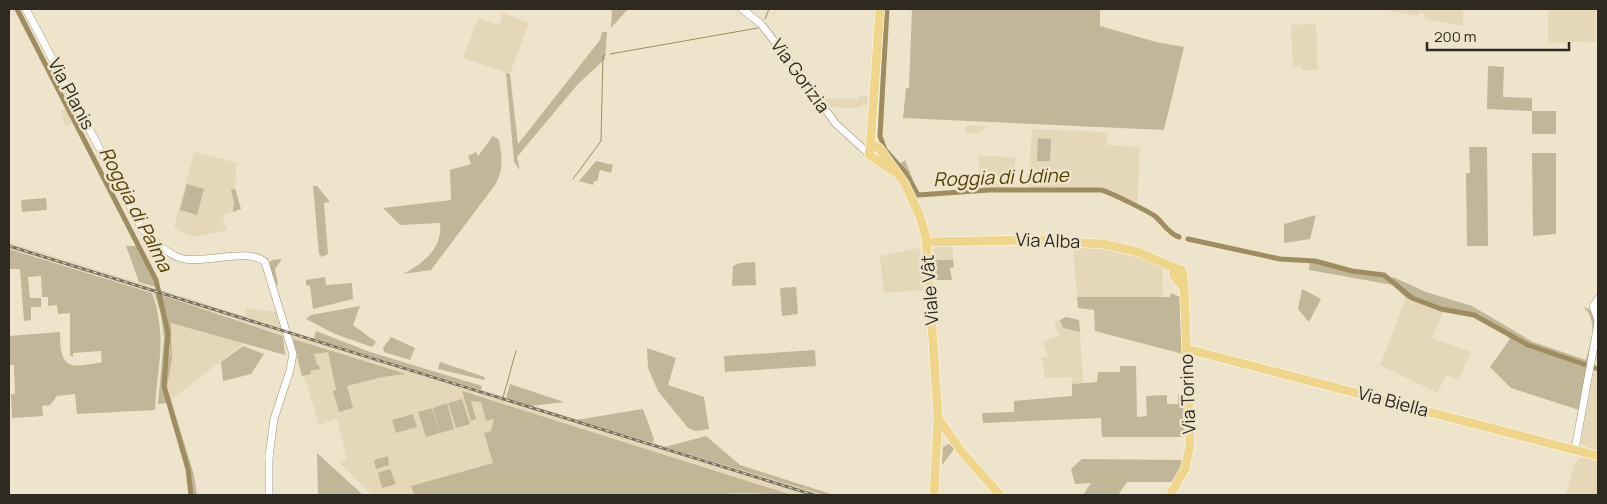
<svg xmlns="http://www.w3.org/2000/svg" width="1607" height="504" font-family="Manrope,sans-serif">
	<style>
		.built { fill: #e5d8b9 }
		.green { fill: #c2b698 }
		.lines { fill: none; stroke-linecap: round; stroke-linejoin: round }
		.stream { stroke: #9f8d62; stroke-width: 1 }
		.canal { stroke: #9f8d62; stroke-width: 5 }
		.minor-casing { stroke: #9d937c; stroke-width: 8 }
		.major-casing { stroke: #fff; stroke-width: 10 }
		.minor { stroke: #fff; stroke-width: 7 }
		.major { stroke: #f0d68c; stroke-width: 9 }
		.rail-casing { stroke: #787162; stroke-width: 3 }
		.rail { stroke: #eee4cb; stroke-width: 1; stroke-dasharray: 4; stroke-linecap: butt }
		.labels { text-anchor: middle; stroke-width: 5; stroke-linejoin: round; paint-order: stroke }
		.street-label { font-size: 18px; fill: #2e2a21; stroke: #eee4cb }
		.water-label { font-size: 19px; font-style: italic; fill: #544005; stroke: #eee4cb }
	</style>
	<rect width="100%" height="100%" fill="#eee4cb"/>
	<!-- built -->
	<g class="built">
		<polygon points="1383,9 1463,9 1463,26 1426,19 1423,13 1420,12 1417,16"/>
		<polygon points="1548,9 1596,9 1596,42 1548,43"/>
		<polygon points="503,13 529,23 510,74 463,58 478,18 499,25"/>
		<polygon points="1316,24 1318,70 1302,70 1302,66 1293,67 1291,25"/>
		<polygon points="859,96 868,97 868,105 863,105 858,108 829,107 823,98 858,99"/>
		<polygon points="66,108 74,122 68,125 65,125 61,111"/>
		<polygon points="966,125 987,126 979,133 965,133"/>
		<polygon points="1032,129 1108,132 1107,145 1140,147 1137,206 1105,190 1028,189"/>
		<polygon points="194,152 237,163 235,186 241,209 222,215 227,230 195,237 176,230 174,227"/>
		<polygon points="979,156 1015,157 1015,189 979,189"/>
		<polygon points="9,242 245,316 246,308 276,312 281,328 824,495 792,495 499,403 491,431 484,433 493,463 412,486 414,495 372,495 339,462 347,459 337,419 319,425 293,339 155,293 9,249"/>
		<polygon points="953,245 953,260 934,260 934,249 937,246"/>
		<polygon points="1073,246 1110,249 1162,265 1163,297 1077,297"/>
		<polygon points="919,248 925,290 884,293 880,256"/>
		<polygon points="1406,298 1443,311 1432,338 1471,352 1458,380 1447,375 1437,393 1380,365"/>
		<polygon points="1060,320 1063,328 1080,332 1083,383 1072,384 1071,377 1045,378 1042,358 1048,356 1043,341 1059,336 1054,322"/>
		<polygon points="171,323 244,343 171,400 167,387 172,359"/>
		<polygon points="1594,371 1598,372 1598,452 1587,449 1581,442"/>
		<polygon points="1581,456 1598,458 1598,495 1565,495 1575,463"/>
		<polygon points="743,493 774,495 696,495 718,493"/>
	</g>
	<!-- green -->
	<g class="green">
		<polygon points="612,9 628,9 611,28"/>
		<polygon points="912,9 1100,9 1100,26 1156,42 1184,47 1164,130 903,118 906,88 909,88"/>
		<polygon points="602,32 607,32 605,59 578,84 517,157 520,170 514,162 506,73 510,74 518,144 600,40"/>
		<polygon points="1488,66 1504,67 1503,97 1532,98 1532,111 1556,111 1556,134 1532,134 1532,111 1487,109"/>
		<path d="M493,136l6,4c3,18 5,29 -4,45l-64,85 -28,4c20,-11 40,-25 37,-51l-40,2 -17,-17 68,-8 -1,-30 21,-6 -3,-8 8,-4 2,4z"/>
		<polygon points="1038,138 1051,139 1050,161 1037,161"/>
		<polygon points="1469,147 1487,147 1488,246 1467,246 1466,173 1470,173"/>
		<polygon points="1532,153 1556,153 1556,234 1533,236"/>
		<polygon points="905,160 919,194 912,180 899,165"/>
		<polygon points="596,161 613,165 611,173 600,170 597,181 594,181 593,185 579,181"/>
		<polygon points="187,184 204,189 197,215 180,210"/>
		<polygon points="313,186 317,186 330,202 324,203 328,254 322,257 319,254"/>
		<polygon points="235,189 241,209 233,212 234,202 231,190"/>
		<polygon points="46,198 47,210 22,212 21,200"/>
		<polygon points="1316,215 1310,239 1284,243 1284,224"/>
		<polygon points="126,246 138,246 148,265 156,287 139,282"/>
		<path d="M9,249l143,44c16,44 5,73 3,117l-78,4 -2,-20 -18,2 -7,9 -8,1 1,10 -31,2 -1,-24h4l-1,-29h-4l-1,-29 51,-4c0,37 8,37 42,30l-1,-11 -28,2v4l-3,-2v-42l-12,1 -1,-9 -9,1v-9h-6l-1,-21 -13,1 2,21h11v9h-10v13l-7,1 -4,-52h-11z"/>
		<polygon points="282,259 275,269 278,284 276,285 269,263 272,260"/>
		<polygon points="934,260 953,260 954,267 950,268 952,280 935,280"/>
		<polygon points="755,262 756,285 732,286 733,266 740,263"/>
		<path d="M1310,262l43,10 31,5 7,4 2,-4 33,15 46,14 61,36 53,18c5,-18 13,-41 -4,-54l9,4 4,9 -16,91 -68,-22 -21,-21 20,-28 -11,-10 -27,-13 -29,-5 -37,-13 -13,-13 -84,-15z"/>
		<polygon points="325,277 326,285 352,283 353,299 313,309 310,286 306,285 306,280"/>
		<polygon points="796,287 798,314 782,316 780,288"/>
		<polygon points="1302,289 1321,299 1309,322 1298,309"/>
		<path d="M154,292l4,2c5,16 8,33 9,50 0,24 -6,35 0,59l-9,1 6,-66 -3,-23z"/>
		<polygon points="1171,293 1180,297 1183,354 1095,331 1094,310 1078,308 1077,297 1170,297"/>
		<polygon points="161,295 283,336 285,355 171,323 172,359 167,387 194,475 197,495 192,495 190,471 165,387 170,349 168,326"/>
		<polygon points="360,306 353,325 376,342 372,347 335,334 306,319 311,315"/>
		<polygon points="1066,317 1079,320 1080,332 1063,328 1060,320"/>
		<polygon points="316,331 370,352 482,386 481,390 314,339"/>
		<polygon points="391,337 415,348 410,360 384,352 383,348"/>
		<polygon points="293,339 406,374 382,377 347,386 353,408 339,412 333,391 336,390 328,352 314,354 317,365 319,365 320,369 310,371 311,374 302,376 297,357 299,356 296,354"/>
		<polygon points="243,346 264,354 251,374 223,381 221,362"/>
		<polygon points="647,348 676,358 668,385 704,397 709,429 696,431 688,428 658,391 648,368"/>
		<polygon points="815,350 816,366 725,372 724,356"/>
		<polygon points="440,362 485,377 484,380 438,369"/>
		<polygon points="1120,366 1136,366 1137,417 1147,416 1146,396 1167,395 1167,404 1178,404 1178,394 1184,397 1185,437 1102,437 1101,418 983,423 982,413 1014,412 1014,401 1072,396 1072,384 1097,382 1098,372 1120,372"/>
		<polygon points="510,384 564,402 531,406 506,398"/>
		<polygon points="462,391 500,403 792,495 743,493 696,495 414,495 411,486 493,463 484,433 491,431 494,419 486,421 481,402 471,401 476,419 471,421"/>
		<polygon points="462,399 470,424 456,428 448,403"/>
		<polygon points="447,403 454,429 440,433 433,408"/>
		<polygon points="432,408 440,433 426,437 418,412"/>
		<polygon points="643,409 654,439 653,443 576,420"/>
		<polygon points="413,414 417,427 396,433 392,420"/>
		<polygon points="706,436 740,465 834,495 824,495 665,447"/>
		<polygon points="951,443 955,448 942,465 943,447"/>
		<polygon points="317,453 363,495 318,495"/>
		<polygon points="388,456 389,465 376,469 374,460"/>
		<polygon points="1082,459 1184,460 1175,482 1127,482 1118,495 1083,495 1091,483 1075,484 1071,469"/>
		<polygon points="390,469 396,484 382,488 378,473"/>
	</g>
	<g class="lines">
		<!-- stream -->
		<g class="stream">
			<polyline points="765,19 769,9"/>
			<polyline points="610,54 758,28"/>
			<polyline points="573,179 601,141 603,56 605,55"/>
			<polyline points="502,401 516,351"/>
		</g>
		<!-- canal -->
		<g class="canal">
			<polyline points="17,9 156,280 168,333 164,386 188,469 191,495"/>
			<path d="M887,9l-7,127 5,14 20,22 13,23 71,-5h112c7,1 48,22 54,26 8,7 14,18 24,21"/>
			<polyline points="1188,239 1280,259 1315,261 1352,271 1384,275 1412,298 1441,309 1474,315 1528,345 1598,369"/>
		</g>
		<!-- minor casing -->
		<g class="minor-casing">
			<g id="minor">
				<path d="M26,9l116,220c11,11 24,24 38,29 22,7 69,-11 85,4l28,92 -3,16 -16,49 -5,38"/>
				<polyline points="742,9 762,25 836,124 869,154"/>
				<polyline points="1575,449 1597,329 1598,320 1593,306 1598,299"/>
				<polyline points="269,453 269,495"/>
			</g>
		</g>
		<!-- major casing -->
		<g class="major-casing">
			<g id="major">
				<polyline points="870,148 880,9"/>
				<path d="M894,171c-9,-5 -17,-11 -25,-16l1,-7 6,-2 3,2 26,36 14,30 7,23 12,180 -4,78"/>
				<polyline points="927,242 1034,240 1103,244 1138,252 1175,268"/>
				<polyline points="1187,349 1598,456"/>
				<polyline points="938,418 961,451 1000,495"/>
				<polyline points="1170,495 1185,469 1190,445 1184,284 1182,270 1175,268 1173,275 1184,288"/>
			</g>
		</g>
		<!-- minor -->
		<use href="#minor" class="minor"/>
		<!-- major -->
		<use href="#major" class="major"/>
		<!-- rail casing -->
		<g class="rail-casing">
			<polyline id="rail" points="9,246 814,495"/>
		</g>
		<!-- rail -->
		<use href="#rail" class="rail"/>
	</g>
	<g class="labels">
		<!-- street labels -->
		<g class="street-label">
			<text transform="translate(800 76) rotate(54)" y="6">Via Gorizia</text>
			<text transform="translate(71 94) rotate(62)" y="6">Via Planis</text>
			<text transform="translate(1048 241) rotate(2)" y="6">Via Alba</text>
			<text transform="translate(930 290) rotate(-94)" y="6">Viale Vât</text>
			<text transform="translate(1188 394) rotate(-92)" y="6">Via Torino</text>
			<text transform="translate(1393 402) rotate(15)" y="6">Via Biella</text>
		</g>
		<!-- water labels -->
		<g class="water-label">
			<text transform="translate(1001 177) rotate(-2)" y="7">Roggia di Udine</text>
			<text transform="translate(136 209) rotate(63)" y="7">Roggia di Palma</text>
		</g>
	</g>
	<!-- border -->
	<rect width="1607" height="504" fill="none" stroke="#2e2a21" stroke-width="20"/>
	<!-- scale -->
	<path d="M1427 42v8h142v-8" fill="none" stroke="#2e2a21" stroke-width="2.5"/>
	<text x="1434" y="42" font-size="15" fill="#2e2a21" stroke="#eee4cb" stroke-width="4" paint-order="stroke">200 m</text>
</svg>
